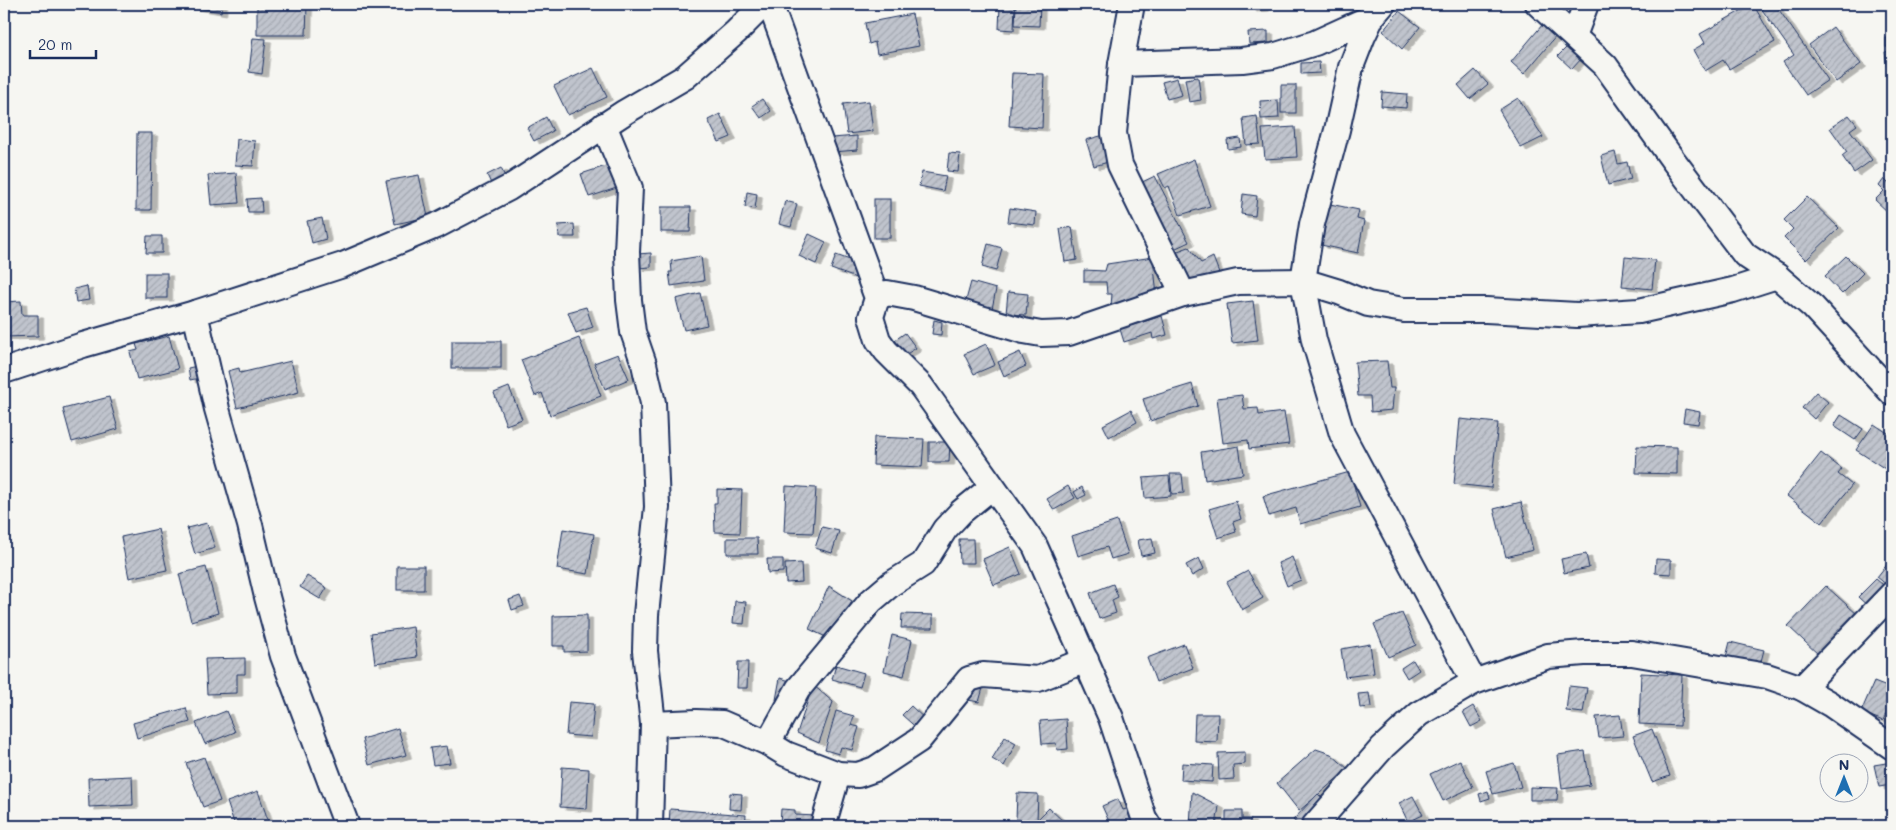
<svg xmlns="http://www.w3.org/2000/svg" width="1896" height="830" font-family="Mali,sans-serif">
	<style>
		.building { fill: url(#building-hatch); stroke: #1b2f5e; filter: url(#shadow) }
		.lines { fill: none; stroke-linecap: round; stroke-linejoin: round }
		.street-casing { stroke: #1b2f5e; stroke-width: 28 }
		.street { stroke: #f6f6f2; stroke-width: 24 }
	</style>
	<defs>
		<pattern id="building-hatch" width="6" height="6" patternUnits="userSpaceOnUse" patternTransform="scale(1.25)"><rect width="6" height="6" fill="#c0c4cd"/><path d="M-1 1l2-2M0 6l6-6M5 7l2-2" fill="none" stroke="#a4a9b2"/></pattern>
		<filter id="shadow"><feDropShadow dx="5.5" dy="3" stdDeviation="0" flood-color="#0004"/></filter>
	</defs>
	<rect width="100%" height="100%" fill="#f6f6f2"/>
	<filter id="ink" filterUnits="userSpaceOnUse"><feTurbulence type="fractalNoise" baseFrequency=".02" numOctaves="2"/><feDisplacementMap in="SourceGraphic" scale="10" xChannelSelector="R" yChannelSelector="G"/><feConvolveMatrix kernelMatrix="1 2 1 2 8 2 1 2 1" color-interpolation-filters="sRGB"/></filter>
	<g filter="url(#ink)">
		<!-- building -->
		<g class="building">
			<polygon points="176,4 222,4 221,12"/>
			<polygon points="257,4 307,5 306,35 257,35"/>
			<polygon points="1016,4 1040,4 1039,26 1015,25"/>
			<polygon points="1251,4 1263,4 1264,8 1251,9"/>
			<polygon points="1753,4 1775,42 1729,69 1723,60 1705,71 1693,50 1705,43 1700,34"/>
			<polygon points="1758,4 1775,4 1828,80 1806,95 1783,62 1794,55"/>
			<polygon points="1000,5 1015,6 1014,30 999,29"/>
			<polygon points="1399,11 1420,27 1402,49 1383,31"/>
			<polygon points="912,14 919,46 877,54 875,42 869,44 865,23"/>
			<polygon points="1543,24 1557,35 1524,74 1511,62"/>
			<polygon points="1833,27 1861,64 1836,82 1809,45"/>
			<polygon points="1268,31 1268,43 1249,44 1248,32"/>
			<polygon points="253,38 266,39 262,74 249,72"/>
			<rect x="1886" y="38" width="6" height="9"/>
			<polygon points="1569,45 1582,58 1572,69 1558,56"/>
			<polygon points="1892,51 1892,66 1887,67 1885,52"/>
			<polygon points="1319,62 1320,73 1301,74 1301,63"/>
			<polygon points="593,68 607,97 568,115 554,86"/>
			<polygon points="1475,70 1488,84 1470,99 1458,85"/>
			<polygon points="1012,73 1044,74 1042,128 1009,126"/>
			<polygon points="1198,77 1201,100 1189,102 1185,79"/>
			<polygon points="1177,78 1182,95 1167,99 1162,82"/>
			<rect x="1281" y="85" width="15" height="28"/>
			<polygon points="1382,92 1407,94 1406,108 1381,106"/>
			<polygon points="1518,98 1543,137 1521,148 1499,110"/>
			<polygon points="762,99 771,111 761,118 752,106"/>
			<polygon points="1278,100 1279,118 1261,119 1260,101"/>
			<polygon points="869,101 873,131 847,134 843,104"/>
			<polygon points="720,114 731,137 719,142 708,120"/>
			<polygon points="1849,115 1857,125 1850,130 1872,160 1854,173 1842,156 1847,152 1830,128"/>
			<polygon points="1257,116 1260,144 1246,145 1243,118"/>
			<polygon points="546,117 553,131 534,141 527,128"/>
			<polygon points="1295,127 1297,157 1265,159 1262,129"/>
			<polygon points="137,133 152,133 151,210 136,210"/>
			<polygon points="1104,135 1112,161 1094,166 1086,140"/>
			<polygon points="857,136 857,150 833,152 832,138"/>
			<polygon points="1240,138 1241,147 1228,149 1227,140"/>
			<polygon points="237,139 255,141 253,166 235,165"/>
			<polygon points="1615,152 1618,164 1627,162 1631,179 1608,185 1601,156"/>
			<polygon points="949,153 960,154 958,172 947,171"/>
			<polygon points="1194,159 1210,206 1180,215 1169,186 1165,188 1158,174"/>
			<polygon points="615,163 623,186 589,197 581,174"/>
			<polygon points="501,168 508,184 494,190 487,175"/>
			<polygon points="922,172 946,176 943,191 919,186"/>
			<polygon points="236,173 239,203 211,205 208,175"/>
			<polygon points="419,175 428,217 395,224 386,181"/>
			<polygon points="1155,176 1189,242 1174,249 1140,183"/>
			<polygon points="1884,179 1892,187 1892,211 1890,214 1875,200 1884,191 1879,186"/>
			<polygon points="747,192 757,194 755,209 745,207"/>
			<polygon points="1243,194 1257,196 1255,216 1241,214"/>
			<polygon points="1807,197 1839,228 1806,260 1784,238 1793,229 1784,220"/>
			<polygon points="261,198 262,212 248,212 247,199"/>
			<rect x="874" y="199" width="16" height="39"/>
			<polygon points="785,201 797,204 791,227 779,224"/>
			<polygon points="1330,204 1359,210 1357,219 1364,221 1358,253 1321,245"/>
			<polygon points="661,207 691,207 690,232 661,232"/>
			<polygon points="1010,208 1036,212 1035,225 1008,222"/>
			<polygon points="322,218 326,239 312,243 307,221"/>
			<polygon points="574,224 575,237 559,237 558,225"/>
			<polygon points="1072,227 1077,260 1065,262 1060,229"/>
			<polygon points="809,234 826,242 816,264 799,256"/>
			<polygon points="147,236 162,236 162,253 146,253"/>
			<polygon points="988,244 1002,248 996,271 982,267"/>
			<polygon points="1189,247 1201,263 1213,257 1221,278 1201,285 1187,278 1175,252"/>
			<polygon points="651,253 651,267 638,268 637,254"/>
			<polygon points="836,255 861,264 856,278 831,269"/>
			<polygon points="701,256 704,281 671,286 669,272 672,272 671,261"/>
			<polygon points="1846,256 1863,273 1842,294 1825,276"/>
			<polygon points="1153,257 1157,296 1137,304 1111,306 1112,294 1107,294 1106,282 1084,282 1084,270 1105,271 1107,264"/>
			<polygon points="1625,257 1655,260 1652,289 1622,286"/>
			<rect x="145" y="273" width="22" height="25"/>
			<polygon points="971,282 996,289 992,309 965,304"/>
			<polygon points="87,286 89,300 76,302 74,289"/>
			<polygon points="1008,292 1028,294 1026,315 1006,314"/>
			<polygon points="700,293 707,325 684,330 676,299"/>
			<polygon points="21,301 22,315 38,315 38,336 4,337 4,302"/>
			<polygon points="1253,301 1258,340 1232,343 1227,304"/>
			<polygon points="586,307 593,327 576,333 568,312"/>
			<polygon points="1162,316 1167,335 1153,339 1152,333 1124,342 1120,329"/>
			<polygon points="934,320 942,322 941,335 932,334"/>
			<polygon points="905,333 916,348 905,355 895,340"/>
			<polygon points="169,336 178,369 137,379 130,352 138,350 136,344"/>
			<polygon points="579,338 601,396 550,415 542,393 535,396 521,360"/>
			<rect x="452" y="341" width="49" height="27"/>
			<polygon points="986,344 995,365 974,374 964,354"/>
			<polygon points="1020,352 1026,366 1004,376 998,362"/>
			<polygon points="618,354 629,379 605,389 594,363"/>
			<polygon points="291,361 299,392 237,408 228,371 239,368 240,373"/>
			<polygon points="1387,361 1390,388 1394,388 1392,410 1371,412 1370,396 1358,396 1355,362"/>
			<polygon points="202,365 205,377 190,380 188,368"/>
			<polygon points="1192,384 1198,406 1150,421 1143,399"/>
			<polygon points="509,387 522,419 506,425 494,393"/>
			<polygon points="1816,392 1828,402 1814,419 1802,408"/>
			<polygon points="1242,395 1244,409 1258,408 1259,415 1284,412 1289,444 1249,449 1248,440 1223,443 1217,398"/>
			<polygon points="109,397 118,429 72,442 63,409"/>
			<polygon points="1685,409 1700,412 1698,424 1683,422"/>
			<polygon points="1131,410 1137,422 1109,437 1103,425"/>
			<polygon points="1841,415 1863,429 1855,440 1834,426"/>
			<polygon points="1460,419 1498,423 1491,488 1454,484"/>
			<polygon points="1874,424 1892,436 1892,468 1890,472 1856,450"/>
			<polygon points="874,437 924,439 922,467 873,465"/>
			<polygon points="929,442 950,442 949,462 929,462"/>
			<polygon points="1239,446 1243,474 1205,480 1201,452"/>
			<polygon points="1637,446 1677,447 1677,474 1636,473"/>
			<polygon points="1821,453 1842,469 1838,474 1852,485 1822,523 1787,496"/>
			<polygon points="1350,472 1360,507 1300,524 1296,508 1269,516 1263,496"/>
			<polygon points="1170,474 1182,474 1184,493 1172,494"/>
			<polygon points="1169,476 1171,496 1145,498 1143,478"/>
			<polygon points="786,486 816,488 813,533 784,532"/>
			<polygon points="1068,486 1075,498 1054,510 1047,499"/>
			<polygon points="1082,487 1086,495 1078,499 1074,492"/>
			<polygon points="717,489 742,490 740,533 715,532 714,503 717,503"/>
			<polygon points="1236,501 1241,519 1233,522 1236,532 1218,538 1209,509"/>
			<polygon points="1521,502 1533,550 1506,557 1494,509"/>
			<polygon points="1117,521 1128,554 1111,559 1107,547 1078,556 1072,536"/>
			<polygon points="207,523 215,548 195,554 187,528"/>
			<polygon points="822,527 839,531 832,553 815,548"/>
			<polygon points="158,529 167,570 129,578 121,537"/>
			<polygon points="563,529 594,534 588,574 557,569"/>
			<polygon points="727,538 757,538 758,554 727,554"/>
			<polygon points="1152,538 1155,553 1141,556 1138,540"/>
			<polygon points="959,539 973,539 974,563 960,563"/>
			<polygon points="1010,547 1021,574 994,585 983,559"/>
			<polygon points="1586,554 1589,568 1564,573 1561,559"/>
			<polygon points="1292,557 1301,580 1287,586 1278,563"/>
			<polygon points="1199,558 1204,569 1192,576 1186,565"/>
			<polygon points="1892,558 1892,589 1877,577"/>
			<polygon points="767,559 783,559 783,572 768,573"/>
			<polygon points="1656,559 1671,560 1671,574 1655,573"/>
			<polygon points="801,563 802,582 786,583 785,564"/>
			<rect x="397" y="566" width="27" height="24"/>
			<polygon points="206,567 218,613 191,621 179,574"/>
			<polygon points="1248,571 1263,598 1242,610 1227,582"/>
			<polygon points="307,576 327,588 320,599 300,587"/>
			<polygon points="1876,579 1889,590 1871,609 1858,597"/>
			<polygon points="1113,584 1118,597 1112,600 1116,613 1099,619 1090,593"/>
			<polygon points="829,586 852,601 840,627 826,637 809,629"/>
			<polygon points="1826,586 1858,615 1820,656 1788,626"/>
			<polygon points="520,596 524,606 512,610 509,600"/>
			<polygon points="735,601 746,602 744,624 733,623"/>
			<polygon points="1402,613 1416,645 1388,657 1374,624"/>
			<polygon points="902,614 933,615 933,628 901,628"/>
			<polygon points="587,615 587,651 564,652 564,646 553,646 553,616"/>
			<polygon points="413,627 417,657 375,663 371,633"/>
			<polygon points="892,635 912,640 904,676 884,671"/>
			<polygon points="1730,642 1764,650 1760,665 1726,657"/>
			<polygon points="1184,644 1193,668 1156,682 1147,658"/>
			<polygon points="1370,644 1374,673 1345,677 1341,649"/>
			<polygon points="245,658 245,674 237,674 237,693 207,694 205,659"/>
			<polygon points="1413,660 1419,670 1407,678 1401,668"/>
			<polygon points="738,662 748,662 747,688 737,688"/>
			<polygon points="836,665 864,673 860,687 832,679"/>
			<polygon points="1641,673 1682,675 1680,726 1639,724"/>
			<polygon points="780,678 797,683 794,701 776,700"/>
			<polygon points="1874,682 1892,689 1892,698 1883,721 1861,712"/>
			<polygon points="813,685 833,702 819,743 797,733"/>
			<polygon points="972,685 983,688 979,702 968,700"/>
			<polygon points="1569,686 1587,688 1583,713 1566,711"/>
			<polygon points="1369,693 1371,707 1360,708 1358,694"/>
			<polygon points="569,702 594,704 591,737 566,735"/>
			<polygon points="911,706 928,722 920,731 902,715"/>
			<polygon points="1473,706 1482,721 1471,727 1463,712"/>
			<polygon points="186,708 190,722 137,738 133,723"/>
			<polygon points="226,711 235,732 205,744 196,723"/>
			<polygon points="836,711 854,716 851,725 859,727 852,750 841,747 839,754 825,750"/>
			<polygon points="1195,714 1218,714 1217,742 1194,741"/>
			<polygon points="1620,715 1623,736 1599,738 1596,717"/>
			<polygon points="1066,719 1068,749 1057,750 1056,743 1042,744 1040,721"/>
			<polygon points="398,728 406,755 369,765 362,739"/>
			<polygon points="1652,729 1670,776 1652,782 1633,736"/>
			<polygon points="1005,737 1016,743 1004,766 992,759"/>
			<polygon points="447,746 450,763 433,765 430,748"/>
			<polygon points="1316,749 1331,754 1348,769 1299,811 1277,783"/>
			<polygon points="1585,751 1590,785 1562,789 1558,755"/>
			<polygon points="1245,752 1245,764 1233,765 1234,779 1219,780 1218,753"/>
			<polygon points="204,757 220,801 203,807 186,763"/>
			<polygon points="1460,760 1473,787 1443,801 1430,774"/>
			<polygon points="1892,762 1892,791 1891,785 1879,787 1874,765"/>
			<polygon points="1182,763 1213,765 1212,782 1181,780"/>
			<polygon points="1514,763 1521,787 1493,794 1486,771"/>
			<polygon points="562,767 589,769 587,809 560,807"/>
			<polygon points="132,776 133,805 89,807 88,778"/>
			<polygon points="1530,787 1558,788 1557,800 1530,800"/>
			<polygon points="258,791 270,826 235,826 227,802"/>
			<polygon points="1488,791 1490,798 1481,801 1479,794"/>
			<polygon points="1192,792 1219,806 1216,826 1190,826"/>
			<polygon points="730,793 742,794 741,810 729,809"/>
			<polygon points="1017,793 1038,794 1037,821 1016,820"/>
			<polygon points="1318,794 1327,803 1305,826 1300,826 1293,820"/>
			<polygon points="1413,796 1423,815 1408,822 1399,803"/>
			<polygon points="1118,799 1123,810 1129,808 1135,821 1123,826 1111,826 1102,806"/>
			<polygon points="1049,808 1065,823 1063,826 1042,826 1036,821"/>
			<polygon points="670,809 746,815 745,826 669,823"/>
			<polygon points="781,809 795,810 795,815 817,816 817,826 780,824"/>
			<polygon points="1226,811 1242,811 1242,819 1250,819 1250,826 1226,826"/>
			<polygon points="760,820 769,821 768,826 759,826"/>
		</g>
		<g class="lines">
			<!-- street casing -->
			<g class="street-casing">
				<g id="street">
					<polyline points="770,4 877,298 871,317 878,340 886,351 921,386 1035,546 1111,718 1144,818 1149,826"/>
					<polyline points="1132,4 1121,64 1114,133 1120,165 1183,294"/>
					<polyline points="1383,4 1372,17 1363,36 1351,67 1337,130 1312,224 1303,281 1314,340 1342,434 1474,682"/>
					<polyline points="1538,4 1605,65 1673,160 1745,255 1777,276 1813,307 1892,393"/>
					<polyline points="1574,36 1586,4"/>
					<polyline points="1121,64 1242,60 1273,56 1315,43 1372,17"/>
					<polyline points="604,125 630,188 627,252 629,300 633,332 644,364 653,403 657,507 646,615 645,651 653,724 650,826"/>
					<polyline points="877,298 887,293 914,298 1024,331 1041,334 1069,333 1183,294 1238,282 1303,281 1339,292 1368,304 1404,310 1486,310 1577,315 1639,311 1733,290 1777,276"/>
					<polyline points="195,313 217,409 250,525 267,597 283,656 347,826"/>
					<polyline points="4,371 83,345 195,313 343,265 438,225 509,188 625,112 685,77 736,32 764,4"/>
					<polyline points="1802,688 1892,594"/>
					<polyline points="653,724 696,722 722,723 768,743 786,754 838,774 858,775 875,769 919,740 969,679 983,675 1038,679 1086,660"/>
					<polyline points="768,743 798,689 871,601 891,584 923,564 945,529 961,512 992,487"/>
					<polyline points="823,826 838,774"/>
					<polyline points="1314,826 1383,747 1419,714 1474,682 1548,656 1584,653 1632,653 1767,676 1802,688 1830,704 1892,747"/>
				</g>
			</g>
			<!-- street -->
			<use href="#street" class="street"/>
		</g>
	</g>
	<!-- margin -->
	<rect width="1896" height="830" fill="none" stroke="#f6f6f2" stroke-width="20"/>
	<rect x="10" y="10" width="1876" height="810" fill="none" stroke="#1b2f5e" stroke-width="2" filter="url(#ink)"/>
	<!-- north arrow -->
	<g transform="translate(1844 778)"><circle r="24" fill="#f6f6f2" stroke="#9ea6b7"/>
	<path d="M0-4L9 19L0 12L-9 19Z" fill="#1f6fb2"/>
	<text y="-8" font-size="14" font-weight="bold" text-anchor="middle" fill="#1b2f5e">N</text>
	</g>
	<!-- scale -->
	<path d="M30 50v8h66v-8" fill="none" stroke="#1b2f5e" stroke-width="2.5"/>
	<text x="38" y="50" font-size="15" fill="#1b2f5e" stroke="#f6f6f2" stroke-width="4" paint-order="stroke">20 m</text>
</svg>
